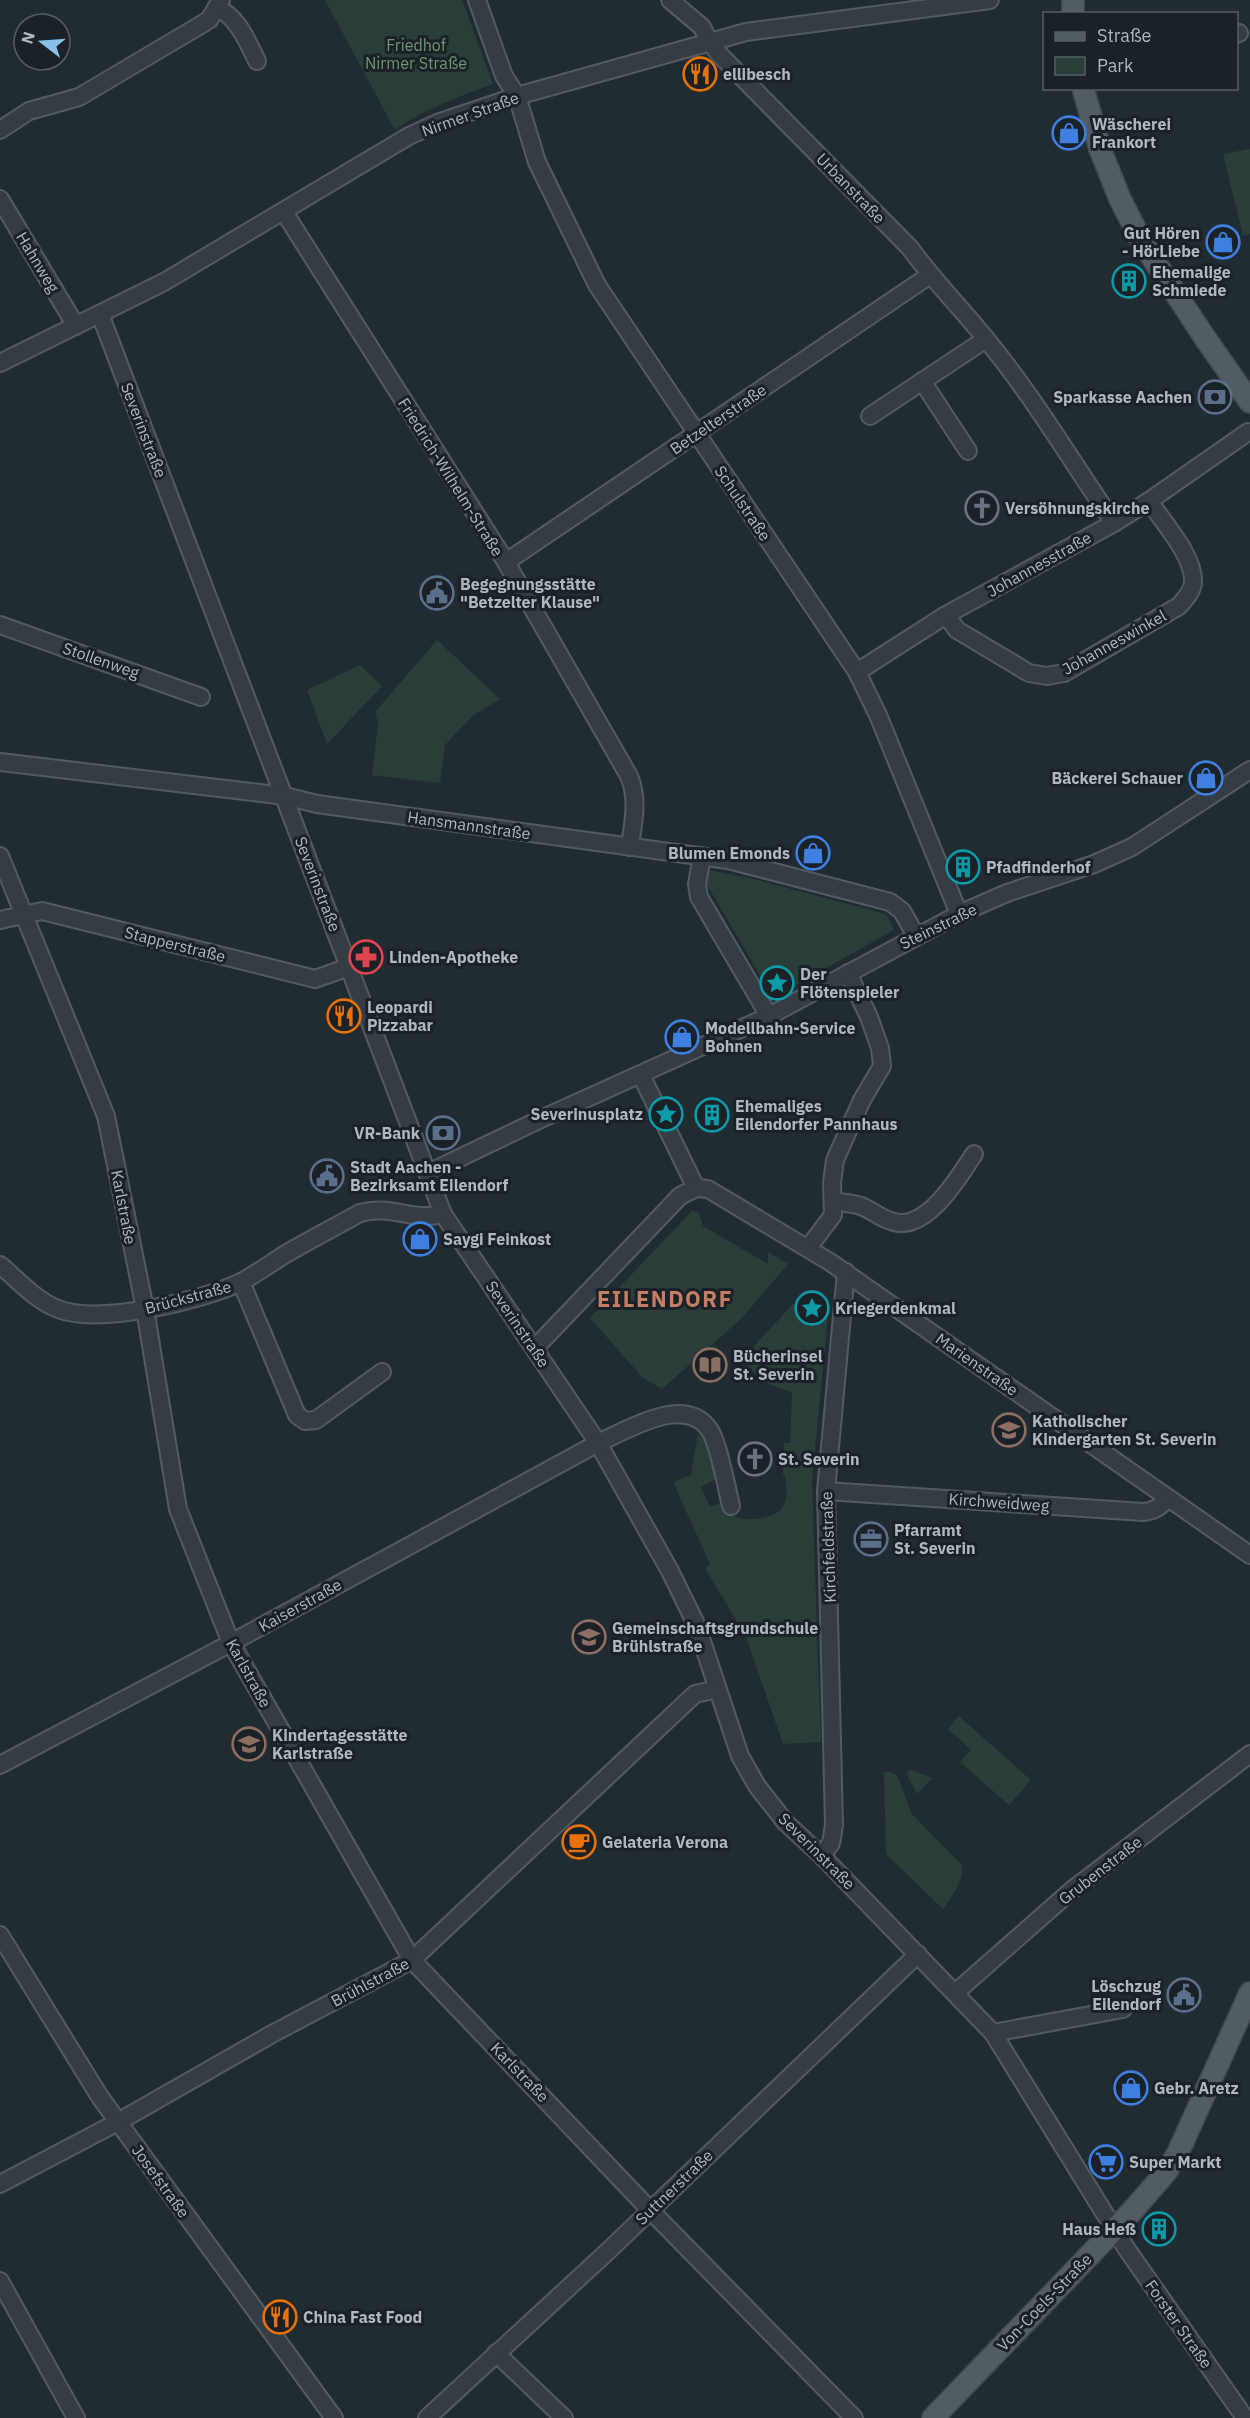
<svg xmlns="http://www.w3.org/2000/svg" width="1250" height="2418" font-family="'IBM Plex Sans',sans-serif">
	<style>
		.green { fill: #2a3d38 }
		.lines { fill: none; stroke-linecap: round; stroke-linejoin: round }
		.minor-casing { stroke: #515b61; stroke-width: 20 }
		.major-casing { stroke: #404950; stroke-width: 24 }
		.minor { stroke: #343d43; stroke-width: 16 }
		.major { stroke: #525c63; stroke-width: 21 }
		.labels { text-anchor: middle; stroke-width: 6; stroke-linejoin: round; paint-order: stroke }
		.park-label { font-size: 16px; fill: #709372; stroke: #1a2228 }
		.poi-label { font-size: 16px; font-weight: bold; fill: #aeb8c0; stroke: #1a2228; text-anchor: start }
		.street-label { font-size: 16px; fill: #aeb8c0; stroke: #1a2228 }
		.district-label { font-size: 22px; font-weight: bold; letter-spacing: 1.5px; fill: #c57d64; stroke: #1a2228 }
	</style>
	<rect width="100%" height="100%" fill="#212c32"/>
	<!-- green -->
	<g class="green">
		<path d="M325,0h137l31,84c-35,13 -67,24 -98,46z"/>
		<polygon points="1250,149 1250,234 1243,236 1223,154"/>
		<polygon points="437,640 500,699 472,716 445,745 440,783 372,775 378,723 375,712"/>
		<polygon points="360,665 382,686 327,744 307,690"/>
		<polygon points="709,870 750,878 886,914 894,930 773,998 706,883"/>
		<polygon points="692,1211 699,1213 703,1226 768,1264 768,1252 788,1264 742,1318 662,1389 642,1377 590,1318"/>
		<path d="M793,1304l35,13 -16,163 9,262 -38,2 -37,-107 -41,-69 5,-4 -37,-82 18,-7 7,-41 6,1 9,19 5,24 -17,9 9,20 13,-5c3,3 5,9 8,12 12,10 46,5 53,-9 4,-9 2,-21 1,-30h-2l1,-32h6l2,-49 -2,-3c-25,-6 -32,-13 -48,-32z"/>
		<polygon points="959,1716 1031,1780 1009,1805 960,1762 971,1750 948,1729"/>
		<polygon points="912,1770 932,1778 917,1794 907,1775 908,1771"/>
		<path d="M884,1772h7l6,3 15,39 50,51c3,14 -11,34 -19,44l-57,-55z"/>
	</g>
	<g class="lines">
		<!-- minor casing -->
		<g class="minor-casing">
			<g id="minor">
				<polyline points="477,0 504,76 517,96 537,162 597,285 857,672 878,715 959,914"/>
				<path d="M670,0l32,27 7,14 10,13 191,194c23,32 51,60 76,91 47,57 86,123 128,184"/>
				<path d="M217,8c21,9 30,33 40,53"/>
				<polyline points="1236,34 1239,33"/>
				<polyline points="0,130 29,111 79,97 209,20 221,0"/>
				<polyline points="0,199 76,326"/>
				<path d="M284,212l222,350 123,214c10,24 4,46 1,71"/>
				<polyline points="100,314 443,1214 598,1443 670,1571 697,1626 740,1756 757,1786 786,1823 822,1856 993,2033 1126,2248 1245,2418"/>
				<polyline points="0,363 164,282 409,136 437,123 517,96 746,32 990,0"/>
				<polyline points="922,381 968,451"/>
				<polyline points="870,416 986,339"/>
				<polyline points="506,562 930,275"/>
				<path d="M946,615l11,15 72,43 18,3 17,-3 115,-67c6,-7 13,-14 14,-23 2,-26 -30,-61 -44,-82"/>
				<polyline points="0,625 201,697"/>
				<polyline points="857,672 946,615 1114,523 1149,501 1248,432"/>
				<polyline points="0,762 285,796 317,804 728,860 890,902 902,911 916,936"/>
				<polyline points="0,856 106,1116 145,1309 178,1509 231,1643 412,1960 650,2210 854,2418"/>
				<polyline points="702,856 697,884 699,897 769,1016"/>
				<polyline points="0,920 42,911 315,979 349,967"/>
				<polyline points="641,1075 696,1188"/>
				<polyline points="428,1173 541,1119 769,1016 959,914 1007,893 1094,864 1132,847 1250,770"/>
				<path d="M833,1201c9,2 19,2 28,5 11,4 20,13 33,16 33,9 65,-45 80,-68"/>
				<polyline points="808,1248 833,1215 832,1183 835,1160 862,1100 882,1066 880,1048 869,1017 848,973"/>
				<path d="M0,1265c18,15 35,35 58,44 41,16 144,-8 183,-27 15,-8 29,-18 43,-27 25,-15 51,-28 76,-42 32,-9 51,9 83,1"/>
				<polyline points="241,1282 297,1415 305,1421 316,1420 382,1372"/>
				<polyline points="535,1348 680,1196 696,1188 708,1189 830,1262 1250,1555"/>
				<path d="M826,1491l317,21c12,-1 17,-5 25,-14"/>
				<path d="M0,1765l231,-122 367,-200c30,-13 86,-49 111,-14 9,12 18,60 22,77"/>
				<polyline points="822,1856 831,1843 834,1825 826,1491 846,1272"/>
				<polyline points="0,1935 100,2097 334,2418"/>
				<polyline points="955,1993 1072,1890 1250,1754"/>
				<polyline points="993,2033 1123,2009"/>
				<polyline points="0,2184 118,2122 272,2034 412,1960 695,1694 717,1689"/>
				<polyline points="0,2281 76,2418"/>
				<polyline points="496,2353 564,2418"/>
				<polyline points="427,2418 606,2253 918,1954"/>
			</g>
		</g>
		<!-- major casing -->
		<g class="major-casing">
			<g id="major">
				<polyline points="1073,14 1073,0"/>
				<polyline points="1083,88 1100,149 1120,199 1142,242 1205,338 1250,402"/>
				<polyline points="933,2418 1135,2208 1166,2172 1177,2155 1250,1993"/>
			</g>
		</g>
		<!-- minor -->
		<use href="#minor" class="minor"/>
		<!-- major -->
		<use href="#major" class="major"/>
	</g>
	<!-- icons -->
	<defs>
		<g id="restaurant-ring" transform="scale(1.725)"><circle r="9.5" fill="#1a2228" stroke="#e8710a" stroke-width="1.5"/><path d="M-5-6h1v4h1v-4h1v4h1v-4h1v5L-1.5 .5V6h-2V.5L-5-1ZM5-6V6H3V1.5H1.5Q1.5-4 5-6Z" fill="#e8710a"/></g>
		<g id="shop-ring" transform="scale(1.725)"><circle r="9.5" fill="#1a2228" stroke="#3f7fe0" stroke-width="1.5"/><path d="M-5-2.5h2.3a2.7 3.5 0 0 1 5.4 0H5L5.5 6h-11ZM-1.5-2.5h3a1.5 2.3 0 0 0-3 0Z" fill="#3f7fe0"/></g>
		<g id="building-ring" transform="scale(1.725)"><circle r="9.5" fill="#1a2228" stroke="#0f9aa8" stroke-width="1.5"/><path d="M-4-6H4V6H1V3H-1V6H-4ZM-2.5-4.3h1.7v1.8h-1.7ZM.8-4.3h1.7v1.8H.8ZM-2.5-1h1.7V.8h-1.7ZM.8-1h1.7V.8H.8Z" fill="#0f9aa8"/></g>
		<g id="bank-ring" transform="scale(1.725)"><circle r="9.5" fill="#1a2228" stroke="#5c6f8a" stroke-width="1.5"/><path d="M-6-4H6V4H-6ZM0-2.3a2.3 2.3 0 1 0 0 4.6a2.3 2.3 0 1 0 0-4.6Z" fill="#5c6f8a"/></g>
		<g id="church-ring" transform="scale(1.725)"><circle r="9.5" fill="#1a2228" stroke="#6b7280" stroke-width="1.5"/><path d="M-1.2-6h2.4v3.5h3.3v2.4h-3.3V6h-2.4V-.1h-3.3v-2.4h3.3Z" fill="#6b7280"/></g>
		<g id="civic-ring" transform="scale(1.725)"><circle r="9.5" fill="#1a2228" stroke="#5c6f8a" stroke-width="1.5"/><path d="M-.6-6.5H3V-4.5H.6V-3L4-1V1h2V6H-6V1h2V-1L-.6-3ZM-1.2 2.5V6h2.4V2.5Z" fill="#5c6f8a"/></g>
		<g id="pharmacy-ring" transform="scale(1.725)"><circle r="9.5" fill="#1a2228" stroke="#e0444e" stroke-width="1.5"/><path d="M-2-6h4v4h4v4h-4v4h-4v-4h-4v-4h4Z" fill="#e0444e"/></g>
		<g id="sight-ring" transform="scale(1.725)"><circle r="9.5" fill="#1a2228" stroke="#0f9aa8" stroke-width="1.5"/><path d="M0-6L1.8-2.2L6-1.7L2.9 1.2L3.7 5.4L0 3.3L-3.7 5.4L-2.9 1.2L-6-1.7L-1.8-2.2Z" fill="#0f9aa8"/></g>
		<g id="library-ring" transform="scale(1.725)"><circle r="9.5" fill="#1a2228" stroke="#8d6e63" stroke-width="1.5"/><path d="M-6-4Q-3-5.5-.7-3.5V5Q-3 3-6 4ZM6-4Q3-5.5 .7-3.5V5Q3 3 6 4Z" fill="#8d6e63"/></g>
		<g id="school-ring" transform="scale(1.725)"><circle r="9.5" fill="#1a2228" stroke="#8d6e63" stroke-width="1.5"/><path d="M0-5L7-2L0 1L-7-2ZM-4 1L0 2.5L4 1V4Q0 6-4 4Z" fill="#8d6e63"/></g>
		<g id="office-ring" transform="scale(1.725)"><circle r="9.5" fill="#1a2228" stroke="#5c6f8a" stroke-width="1.5"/><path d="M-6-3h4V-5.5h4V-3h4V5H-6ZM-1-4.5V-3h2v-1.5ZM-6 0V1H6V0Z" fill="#5c6f8a"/></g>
		<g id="cafe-ring" transform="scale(1.725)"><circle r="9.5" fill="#1a2228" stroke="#e8710a" stroke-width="1.5"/><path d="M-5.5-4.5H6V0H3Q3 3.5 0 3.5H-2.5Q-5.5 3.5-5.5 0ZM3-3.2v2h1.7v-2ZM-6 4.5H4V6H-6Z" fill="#e8710a"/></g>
		<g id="supermarket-ring" transform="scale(1.725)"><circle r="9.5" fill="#1a2228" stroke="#3f7fe0" stroke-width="1.5"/><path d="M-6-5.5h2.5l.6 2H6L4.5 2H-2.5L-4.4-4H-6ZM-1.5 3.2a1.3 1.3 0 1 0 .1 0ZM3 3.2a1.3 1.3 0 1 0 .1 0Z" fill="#3f7fe0"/></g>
	</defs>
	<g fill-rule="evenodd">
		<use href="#restaurant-ring" x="700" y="74"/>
		<use href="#shop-ring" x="1069" y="133"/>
		<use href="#shop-ring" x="1223" y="242"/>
		<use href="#building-ring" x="1129" y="281"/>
		<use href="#bank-ring" x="1215" y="397"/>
		<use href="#church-ring" x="982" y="508"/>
		<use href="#civic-ring" x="437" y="593"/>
		<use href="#shop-ring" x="1206" y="778"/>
		<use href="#shop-ring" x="813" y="853"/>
		<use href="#building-ring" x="963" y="867"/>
		<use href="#pharmacy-ring" x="366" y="957"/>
		<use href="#sight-ring" x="777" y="983"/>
		<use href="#restaurant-ring" x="344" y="1016"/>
		<use href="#shop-ring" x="682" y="1037"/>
		<use href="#sight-ring" x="666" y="1114"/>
		<use href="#building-ring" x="712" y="1115"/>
		<use href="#bank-ring" x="443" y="1133"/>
		<use href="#civic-ring" x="327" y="1176"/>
		<use href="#shop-ring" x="420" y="1239"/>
		<use href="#sight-ring" x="812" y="1308"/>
		<use href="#library-ring" x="710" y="1365"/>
		<use href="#school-ring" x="1009" y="1430"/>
		<use href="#church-ring" x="755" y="1459"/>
		<use href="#office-ring" x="871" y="1539"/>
		<use href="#school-ring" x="589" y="1637"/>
		<use href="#school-ring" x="249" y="1744"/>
		<use href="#cafe-ring" x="579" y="1842"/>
		<use href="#civic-ring" x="1184" y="1995"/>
		<use href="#shop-ring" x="1131" y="2088"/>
		<use href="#supermarket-ring" x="1106" y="2162"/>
		<use href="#building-ring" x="1159" y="2229"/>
		<use href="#restaurant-ring" x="280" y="2317"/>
	</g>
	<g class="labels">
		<!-- park labels -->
		<g class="park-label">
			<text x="416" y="51">Friedhof<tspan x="416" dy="18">Nirmer Straße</tspan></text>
		</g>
		<!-- poi labels -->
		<g class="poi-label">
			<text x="723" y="80">ellibesch</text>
			<text x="1092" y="130">Wäscherei<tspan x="1092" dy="18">Frankort</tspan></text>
			<text x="1200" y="239" text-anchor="end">Gut Hören<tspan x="1200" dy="18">- HörLiebe</tspan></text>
			<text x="1152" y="278">Ehemalige<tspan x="1152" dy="18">Schmiede</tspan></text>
			<text x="1192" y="403" text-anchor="end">Sparkasse Aachen</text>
			<text x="1005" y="514">Versöhnungskirche</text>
			<text x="460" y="590">Begegnungsstätte<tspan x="460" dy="18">"Betzelter Klause"</tspan></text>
			<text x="1183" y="784" text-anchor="end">Bäckerei Schauer</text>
			<text x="790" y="859" text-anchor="end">Blumen Emonds</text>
			<text x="986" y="873">Pfadfinderhof</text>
			<text x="389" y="963">Linden-Apotheke</text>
			<text x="800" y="980">Der<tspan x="800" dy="18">Flötenspieler</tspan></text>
			<text x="367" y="1013">Leopardi<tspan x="367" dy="18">Pizzabar</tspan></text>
			<text x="705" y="1034">Modellbahn-Service<tspan x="705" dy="18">Bohnen</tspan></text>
			<text x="735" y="1112">Ehemaliges<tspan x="735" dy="18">Eilendorfer Pannhaus</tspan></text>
			<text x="643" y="1120" text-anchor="end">Severinusplatz</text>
			<text x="420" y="1139" text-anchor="end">VR-Bank</text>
			<text x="350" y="1173">Stadt Aachen -<tspan x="350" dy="18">Bezirksamt Eilendorf</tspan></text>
			<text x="443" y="1245">Saygi Feinkost</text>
			<text x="835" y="1314">Kriegerdenkmal</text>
			<text x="733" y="1362">Bücherinsel<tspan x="733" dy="18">St. Severin</tspan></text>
			<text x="1032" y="1427">Katholischer<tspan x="1032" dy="18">Kindergarten St. Severin</tspan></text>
			<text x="778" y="1465">St. Severin</text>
			<text x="894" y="1536">Pfarramt<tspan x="894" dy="18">St. Severin</tspan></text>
			<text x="612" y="1634">Gemeinschaftsgrundschule<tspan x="612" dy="18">Brühlstraße</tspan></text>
			<text x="272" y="1741">Kindertagesstätte<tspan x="272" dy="18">Karlstraße</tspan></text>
			<text x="602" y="1848">Gelateria Verona</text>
			<text x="1161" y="1992" text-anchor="end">Löschzug<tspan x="1161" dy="18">Eilendorf</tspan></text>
			<text x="1154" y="2094">Gebr. Aretz</text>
			<text x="1129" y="2168">Super Markt</text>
			<text x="1136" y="2235" text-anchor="end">Haus Heß</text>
			<text x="303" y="2323">China Fast Food</text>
		</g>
		<!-- street labels -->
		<g class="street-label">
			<text transform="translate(470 114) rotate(-20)" y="6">Nirmer Straße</text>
			<text transform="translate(851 188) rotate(46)" y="6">Urbanstraße</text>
			<text transform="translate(38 262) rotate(59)" y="6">Hahnweg</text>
			<text transform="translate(718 419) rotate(-34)" y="6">Betzelterstraße</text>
			<text transform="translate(144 430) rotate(69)" y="6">Severinstraße</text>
			<text transform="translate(451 477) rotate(58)" y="6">Friedrich-Wilhelm-Straße</text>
			<text transform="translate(743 503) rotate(56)" y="6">Schulstraße</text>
			<text transform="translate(1039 564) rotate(-29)" y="6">Johannesstraße</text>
			<text transform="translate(1114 642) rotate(-29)" y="6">Johanneswinkel</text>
			<text transform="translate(101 660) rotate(19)" y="6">Stollenweg</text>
			<text transform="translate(469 825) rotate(8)" y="6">Hansmannstraße</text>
			<text transform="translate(318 884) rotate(69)" y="6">Severinstraße</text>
			<text transform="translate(938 926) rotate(-26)" y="6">Steinstraße</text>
			<text transform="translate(175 944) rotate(14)" y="6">Stapperstraße</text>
			<text transform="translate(124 1207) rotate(79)" y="6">Karlstraße</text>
			<text transform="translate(188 1297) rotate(-15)" y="6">Brückstraße</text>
			<text transform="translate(518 1324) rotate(56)" y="6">Severinstraße</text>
			<text transform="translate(977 1364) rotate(35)" y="6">Marienstraße</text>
			<text transform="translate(999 1502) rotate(4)" y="6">Kirchweidweg</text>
			<text transform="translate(828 1547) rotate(-92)" y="6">Kirchfeldstraße</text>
			<text transform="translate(300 1605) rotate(-29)" y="6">Kaiserstraße</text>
			<text transform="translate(249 1673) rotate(61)" y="6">Karlstraße</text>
			<text transform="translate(817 1851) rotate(45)" y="6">Severinstraße</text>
			<text transform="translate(1100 1870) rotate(-38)" y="6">Grubenstraße</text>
			<text transform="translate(370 1982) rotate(-28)" y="6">Brühlstraße</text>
			<text transform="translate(520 2072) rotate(46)" y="6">Karlstraße</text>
			<text transform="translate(161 2181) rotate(54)" y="6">Josefstraße</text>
			<text transform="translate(674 2187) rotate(-44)" y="6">Suttnerstraße</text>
			<text transform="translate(1044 2302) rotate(-46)" y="6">Von-Coels-Straße</text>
			<text transform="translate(1179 2324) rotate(55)" y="6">Forster Straße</text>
		</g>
		<!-- district labels -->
		<g class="district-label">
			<text x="665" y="1307">EILENDORF</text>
		</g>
	</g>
	<!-- legend -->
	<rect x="1043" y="12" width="195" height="78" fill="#1a2228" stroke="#555e65" stroke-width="1.5"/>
	<rect x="1055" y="32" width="30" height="9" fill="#525c63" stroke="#555e65" stroke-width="1.5"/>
	<text x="1097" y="42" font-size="18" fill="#aeb8c0">Straße</text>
	<rect x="1055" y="57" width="30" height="18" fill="#2a3d38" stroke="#555e65" stroke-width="1.5"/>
	<text x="1097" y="72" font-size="18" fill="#aeb8c0">Park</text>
	<!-- north arrow -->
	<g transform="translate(42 42) rotate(287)"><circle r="28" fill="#1a2228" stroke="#555e65" stroke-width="1.5"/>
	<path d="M0-4.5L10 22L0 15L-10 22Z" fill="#89c0ea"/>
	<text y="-9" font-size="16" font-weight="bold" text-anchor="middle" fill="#aeb8c0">N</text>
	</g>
</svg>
